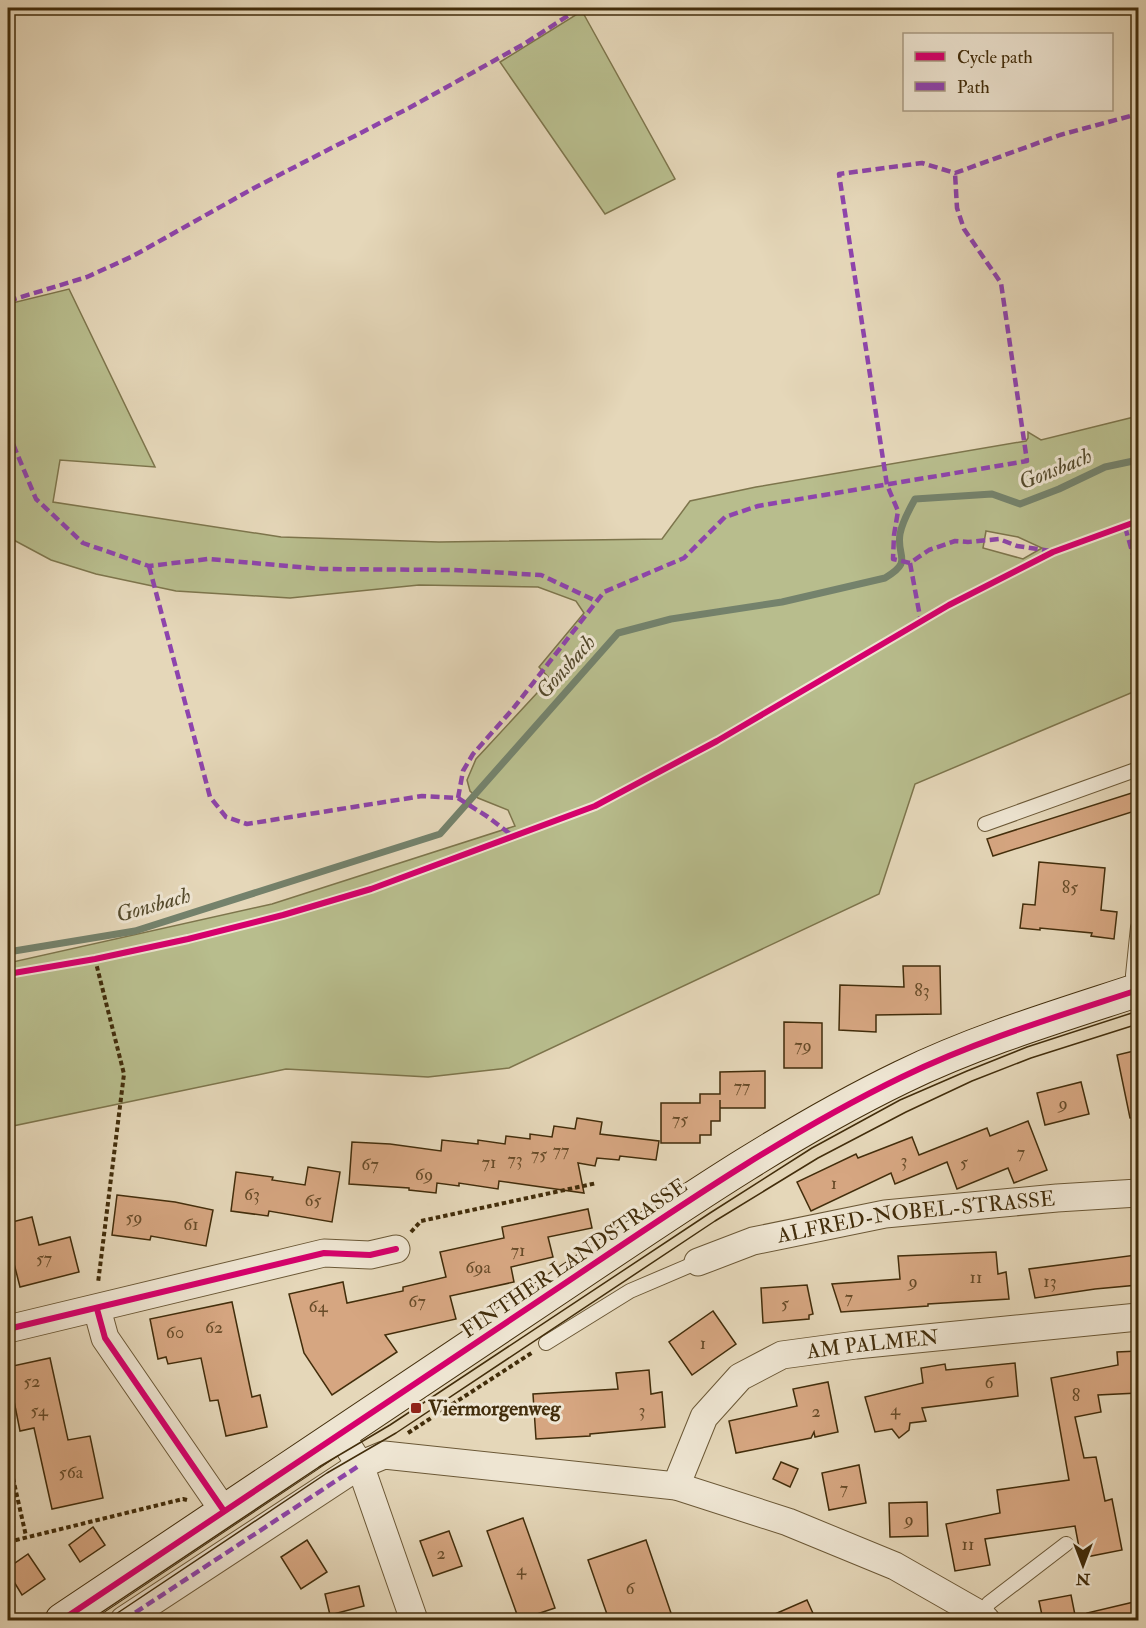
<svg xmlns="http://www.w3.org/2000/svg" width="1146" height="1628" font-family="'IM FELL Double Pica',serif">
	<style>
		.green { fill: #b8bd8d; stroke: #7d754c; stroke-width: 1.5; fill-rule: evenodd }
		.lines { fill: none; stroke-linecap: round; stroke-linejoin: round }
		.stream { stroke: #74826c; stroke-width: 7 }
		.building { fill: #d6a681; stroke: #422d0b; stroke-width: 1.5 }
		.service-casing { stroke: #6b5836; stroke-width: 16 }
		.minor-casing { stroke: #6b5836; stroke-width: 29 }
		.secondary-casing { stroke: #422d0b; stroke-width: 35 }
		.path { stroke: #422d0b; stroke-width: 4; stroke-dasharray: 4.5 3; stroke-linecap: butt }
		.service { stroke: #eee5d2; stroke-width: 14 }
		.minor { stroke: #eee5d2; stroke-width: 27 }
		.secondary { stroke: #eee5d2; stroke-width: 33 }
		.tram { stroke: #422d0b; stroke-width: 1.5 }
		.quiet { stroke: #8e44ad; stroke-width: 4.5; stroke-dasharray: 9 4.5; stroke-linecap: butt }
		.cycleway-casing { stroke: #eee5d2; stroke-width: 10 }
		.cycleway { stroke: #d6006c; stroke-width: 6 }
		.poi-dot { fill: #8f2418; stroke: #eee5d2; stroke-width: 2 }
		.labels { text-anchor: middle; stroke-width: 6; stroke-linejoin: round; paint-order: stroke }
		.number-label { font-size: 18px; fill: #674b28 }
		.street-label { font-size: 21px; fill: #422d0b; stroke: #eee5d2 }
		.poi-label { font-size: 21px; font-weight: bold; fill: #422d0b; stroke: #eee5d2; text-anchor: start }
		.water-label { font-size: 22px; font-style: italic; fill: #53492b; stroke: #eee5d2 }
	</style>
	<rect width="100%" height="100%" fill="#e5d7b9"/>
	<filter id="stains"><feTurbulence type="fractalNoise" baseFrequency=".00333" numOctaves="4"/><feColorMatrix values="0 0 0 0 .2 0 0 0 0 .09 0 0 0 0 .02 0 0 0 .5 -.17"/></filter>
	<radialGradient id="worn" r=".72"><stop offset=".6" stop-color="#630" stop-opacity="0"/><stop offset="1" stop-color="#630" stop-opacity=".3"/></radialGradient>
	<!-- green -->
	<g class="green">
		<polygon points="582,11 675,179 605,214 500,62"/>
		<path d="M69,289l86,178 -95,-7 -7,42 228,35 158,5 223,-3 28,-38 66,-14 270,-46 2,-3v-6l13,8 97,-24v274l-223,94 -36,110 -370,174 -81,9 -142,-8 -278,58v-164l264,-59 243,-78 -7,-16 -30,-12 -8,-7 -3,-11 9,-21 74,-80 -11,-12 45,-54 -8,-12 -38,-14 -119,-2 -129,13 -114,-7 -80,-17 -45,-14 -43,-23v-233zM986,531l32,6 24,11 -19,11 -40,-11z"/>
	</g>
	<g class="lines">
		<!-- stream -->
		<path class="stream" d="M8,952l127,-21 305,-97 178,-201 53,-14 111,-17 103,-24c29,-17 11,-21 15,-44 2,-12 9,-24 15,-35l77,-5 28,10 39,-15 46,-22 33,-7"/>
	</g>
	<!-- building -->
	<g class="building">
		<polygon points="1138,791 1138,810 993,856 987,839"/>
		<polygon points="1039,862 1105,868 1101,910 1117,912 1114,939 1091,936 1092,933 1040,928 1040,930 1020,928 1023,904 1035,905"/>
		<polygon points="903,966 940,966 941,1014 876,1015 876,1032 839,1030 840,985 904,987"/>
		<polygon points="784,1022 822,1023 822,1068 784,1068"/>
		<polygon points="1138,1050 1138,1117 1130,1118 1117,1055"/>
		<polygon points="765,1071 765,1108 720,1108 720,1100 720,1121 711,1121 711,1135 700,1135 700,1143 661,1143 661,1103 700,1103 700,1094 720,1094 720,1072"/>
		<polygon points="1081,1082 1089,1114 1045,1125 1037,1093"/>
		<polygon points="577,1118 602,1122 600,1134 659,1141 656,1160 620,1156 619,1160 597,1158 595,1166 578,1163 584,1193 499,1181 498,1189 459,1183 459,1186 437,1183 436,1193 409,1190 409,1188 349,1184 352,1142 390,1144 441,1151 442,1140 478,1144 478,1140 505,1144 506,1136 530,1139 530,1134 552,1137 554,1126 575,1129"/>
		<polygon points="1028,1121 1047,1170 1014,1183 1008,1168 957,1189 947,1162 895,1184 891,1173 811,1211 797,1182 856,1154 858,1158 912,1137 919,1155 987,1128 990,1136"/>
		<polygon points="308,1167 340,1172 332,1222 269,1211 268,1216 231,1211 236,1172 273,1177 272,1180 305,1185"/>
		<polygon points="117,1195 175,1202 213,1210 206,1246 151,1236 150,1240 112,1235"/>
		<polygon points="588,1209 592,1228 548,1237 553,1257 511,1267 514,1282 450,1296 456,1319 385,1335 397,1352 332,1395 304,1353 289,1294 343,1282 347,1303 403,1291 403,1287 446,1277 440,1252 504,1238 502,1227"/>
		<polygon points="32,1217 39,1245 70,1237 79,1272 20,1287 8,1240 8,1223"/>
		<polygon points="996,1252 998,1274 1006,1272 1009,1299 928,1304 928,1306 841,1312 832,1284 900,1279 898,1256"/>
		<polygon points="1136,1255 1138,1285 1095,1289 1035,1298 1029,1269"/>
		<polygon points="807,1285 813,1314 809,1315 809,1319 763,1323 761,1288"/>
		<polygon points="232,1302 252,1397 260,1395 267,1427 226,1436 218,1400 210,1401 201,1358 168,1364 166,1357 158,1359 150,1319"/>
		<polygon points="713,1311 736,1344 692,1375 669,1342"/>
		<polygon points="1138,1351 1138,1393 1098,1395 1101,1412 1075,1417 1084,1458 1096,1457 1105,1501 1112,1499 1122,1550 1081,1558 1075,1526 985,1539 990,1565 955,1571 946,1524 1000,1513 997,1490 1069,1480 1051,1378 1118,1365 1117,1352"/>
		<polygon points="50,1358 68,1440 90,1436 103,1498 52,1509 34,1428 20,1431 8,1371 8,1367"/>
		<polygon points="1015,1363 1018,1396 922,1408 926,1421 910,1423 909,1430 899,1438 892,1429 875,1432 865,1397 923,1383 921,1368 945,1364 946,1370"/>
		<polygon points="649,1370 651,1394 662,1392 665,1427 590,1434 590,1436 536,1439 533,1394 618,1389 616,1373"/>
		<polygon points="828,1382 838,1432 815,1437 814,1432 811,1438 736,1453 729,1421 797,1406 793,1389"/>
		<polygon points="781,1462 798,1469 790,1487 773,1479"/>
		<polygon points="859,1465 866,1503 829,1510 822,1473"/>
		<polygon points="927,1502 928,1536 890,1537 889,1503"/>
		<polygon points="523,1518 555,1608 519,1620 487,1531"/>
		<polygon points="93,1527 105,1545 80,1562 69,1545"/>
		<polygon points="449,1531 462,1566 433,1576 420,1541"/>
		<polygon points="307,1540 327,1572 301,1589 281,1557"/>
		<polygon points="646,1540 672,1616 659,1620 609,1620 588,1560"/>
		<polygon points="28,1554 45,1579 22,1595 8,1572 8,1568"/>
		<polygon points="359,1586 364,1606 330,1615 325,1594"/>
		<polygon points="1071,1595 1076,1620 1043,1620 1039,1601"/>
		<polygon points="807,1600 816,1620 761,1620"/>
		<polygon points="1138,1601 1138,1620 1088,1620 1087,1613"/>
	</g>
	<g class="lines">
		<!-- service casing -->
		<g class="service-casing">
			<g id="service">
				<polyline points="985,824 1138,769"/>
				<polyline points="1135,991 1133,975 1138,927"/>
				<polyline points="546,1343 630,1291 698,1262"/>
				<polyline points="981,1615 989,1603 1066,1544"/>
			</g>
		</g>
		<!-- minor casing -->
		<g class="minor-casing">
			<g id="minor">
				<path id="s1" d="M698,1262l55,-21 132,-27 172,-16 81,-5"/>
				<polyline points="97,1309 105,1338 224,1511"/>
				<polyline points="8,1329 324,1253 370,1255 396,1249"/>
				<polyline points="340,1434 360,1465 414,1620"/>
				<path id="s2" d="M676,1486l28,-69 36,-40 42,-22 74,-10 282,-28"/>
				<polyline points="124,1620 360,1465 384,1455 676,1486 788,1522 895,1566 981,1615 986,1620"/>
			</g>
		</g>
		<!-- secondary casing -->
		<g class="secondary-casing">
			<path id="secondary" d="M62,1620c160,-107 321,-215 481,-322 117,-78 233,-160 359,-221 76,-37 157,-61 236,-87"/>
		</g>
		<!-- path -->
		<g class="path">
			<polyline points="95,959 124,1074 98,1283"/>
			<polyline points="411,1232 421,1221 597,1183"/>
			<polyline points="408,1433 533,1352"/>
			<polyline points="8,1456 26,1536"/>
			<polyline points="8,1542 183,1499 187,1500"/>
		</g>
		<!-- service -->
		<use href="#service" class="service"/>
		<!-- minor -->
		<use href="#minor" class="minor"/>
		<!-- secondary -->
		<use href="#secondary" class="secondary"/>
		<!-- tram -->
		<g class="tram">
			<polyline points="90,1620 319,1467 390,1425 710,1213 812,1148 900,1100 967,1071 1027,1047 1138,1011"/>
			<polyline points="107,1620 327,1473 396,1433 715,1221 818,1158 906,1112 972,1081 1031,1058 1138,1024"/>
		</g>
		<!-- quiet -->
		<g class="quiet">
			<polyline points="8,301 87,277 133,256 254,188 409,108 524,44 580,8"/>
			<polyline points="8,432 36,499 83,543 149,566 208,559 322,569 454,570 541,575 596,601"/>
			<polyline points="1125,527 1138,572"/>
			<polyline points="1051,551 1017,546 999,539 968,542 955,541 929,550 910,563 893,559 894,535 898,511 887,485 839,174 922,163 955,173 1060,135 1138,114"/>
			<polyline points="910,563 921,622"/>
			<polyline points="149,566 210,797 226,817 247,824 422,796 458,798 488,817 514,837"/>
			<polyline points="458,798 463,771 473,754 512,710 604,592 684,558 725,517 758,506 1027,461 1001,283 964,229 957,208 955,173"/>
			<polyline points="124,1620 360,1465"/>
		</g>
		<!-- cycleway casing -->
		<g class="cycleway-casing">
			<g id="cycleway">
				<polyline points="8,974 95,959 188,939 283,915 371,889 595,806 717,741 949,605 1053,552 1138,521"/>
				<polyline points="97,1309 105,1338 224,1511"/>
				<polyline points="8,1329 324,1253 370,1255 396,1249"/>
				<path d="M62,1620c160,-107 321,-215 481,-322 117,-78 233,-160 359,-221 76,-37 157,-61 236,-87"/>
			</g>
		</g>
		<!-- cycleway -->
		<use href="#cycleway" class="cycleway"/>
	</g>
	<!-- markers -->
	<rect class="poi-dot" x="410" y="1402" width="12" height="12" rx="3"/>
	<g class="labels">
		<!-- number labels -->
		<g class="number-label">
			<text x="1070" y="893">85</text>
			<text x="922" y="996">83</text>
			<text x="803" y="1051">79</text>
			<text x="742" y="1092">77</text>
			<text x="1063" y="1109">9</text>
			<text x="680" y="1125">75</text>
			<text x="561" y="1156">77</text>
			<text x="1021" y="1158">7</text>
			<text x="539" y="1160">75</text>
			<text x="515" y="1165">73</text>
			<text x="904" y="1166">3</text>
			<text x="489" y="1168">71</text>
			<text x="964" y="1168">5</text>
			<text x="370" y="1170">67</text>
			<text x="424" y="1180">69</text>
			<text x="834" y="1189">1</text>
			<text x="252" y="1200">63</text>
			<text x="313" y="1206">65</text>
			<text x="134" y="1223">59</text>
			<text x="191" y="1230">61</text>
			<text x="518" y="1256">71</text>
			<text x="44" y="1264">57</text>
			<text x="478" y="1273">69a</text>
			<text x="976" y="1283">11</text>
			<text x="913" y="1287">9</text>
			<text x="1050" y="1287">13</text>
			<text x="849" y="1303">7</text>
			<text x="417" y="1307">67</text>
			<text x="785" y="1309">5</text>
			<text x="318" y="1312">64</text>
			<text x="214" y="1333">62</text>
			<text x="175" y="1338">60</text>
			<text x="703" y="1349">1</text>
			<text x="32" y="1387">52</text>
			<text x="989" y="1388">6</text>
			<text x="1076" y="1401">8</text>
			<text x="895" y="1415">4</text>
			<text x="39" y="1416">54</text>
			<text x="642" y="1416">3</text>
			<text x="816" y="1417">2</text>
			<text x="71" y="1478">56a</text>
			<text x="844" y="1494">7</text>
			<text x="909" y="1525">9</text>
			<text x="968" y="1550">11</text>
			<text x="441" y="1559">2</text>
			<text x="521" y="1575">4</text>
			<text x="630" y="1594">6</text>
		</g>
		<!-- street labels -->
		<g class="street-label">
			<text dy="7" stroke="none"><textPath href="#s1" startOffset="224">ALFRED-NOBEL-STRASSE</textPath></text>
			<text transform="translate(574 1258) rotate(-34)" y="7">FINTHER LANDSTRASSE</text>
			<text dy="7" stroke="none"><textPath href="#s2" startOffset="267">AM PALMEN</textPath></text>
		</g>
		<!-- poi labels -->
		<g class="poi-label">
			<text x="428" y="1415">Viermorgenweg</text>
		</g>
		<!-- water labels -->
		<g class="water-label">
			<text transform="translate(1055 468) rotate(-22)" y="8">Gonsbach</text>
			<text transform="translate(565 666) rotate(-48)" y="8">Gonsbach</text>
			<text transform="translate(153 904) rotate(-16)" y="8">Gonsbach</text>
		</g>
	</g>
	<!-- margin -->
	<rect width="1146" height="1628" fill="none" stroke="#e5d7b9" stroke-width="30"/>
	<rect x="9" y="9" width="1128" height="1610" fill="none" stroke="#422d0b" stroke-width="3"/>
	<rect x="15" y="15" width="1116" height="1598" fill="none" stroke="#422d0b" stroke-width="1.5"/>
	<!-- legend -->
	<rect x="903" y="33" width="210" height="78" fill="#eee5d2" stroke="#a99b82" stroke-width="1.5"/>
	<rect x="915" y="52" width="30" height="9" fill="#d6006c" stroke="#a99b82" stroke-width="1.5"/>
	<text x="957" y="63" font-size="18" fill="#422d0b">Cycle path</text>
	<rect x="915" y="82" width="30" height="9" fill="#8e44ad" stroke="#a99b82" stroke-width="1.5"/>
	<text x="957" y="93" font-size="18" fill="#422d0b">Path</text>
	<!-- north arrow -->
	<g transform="translate(1083 1565) rotate(180)" stroke="#eee5d2" stroke-width="4.5" paint-order="stroke">
	<path d="M0-4.5L10 22L0 15L-10 22Z" fill="#422d0b"/>
	<text y="-9" font-size="16" font-weight="bold" text-anchor="middle" fill="#422d0b">N</text>
	</g>
	<rect width="100%" height="100%" filter="url(#stains)"/>
	<rect width="100%" height="100%" fill="url(#worn)"/>
</svg>
